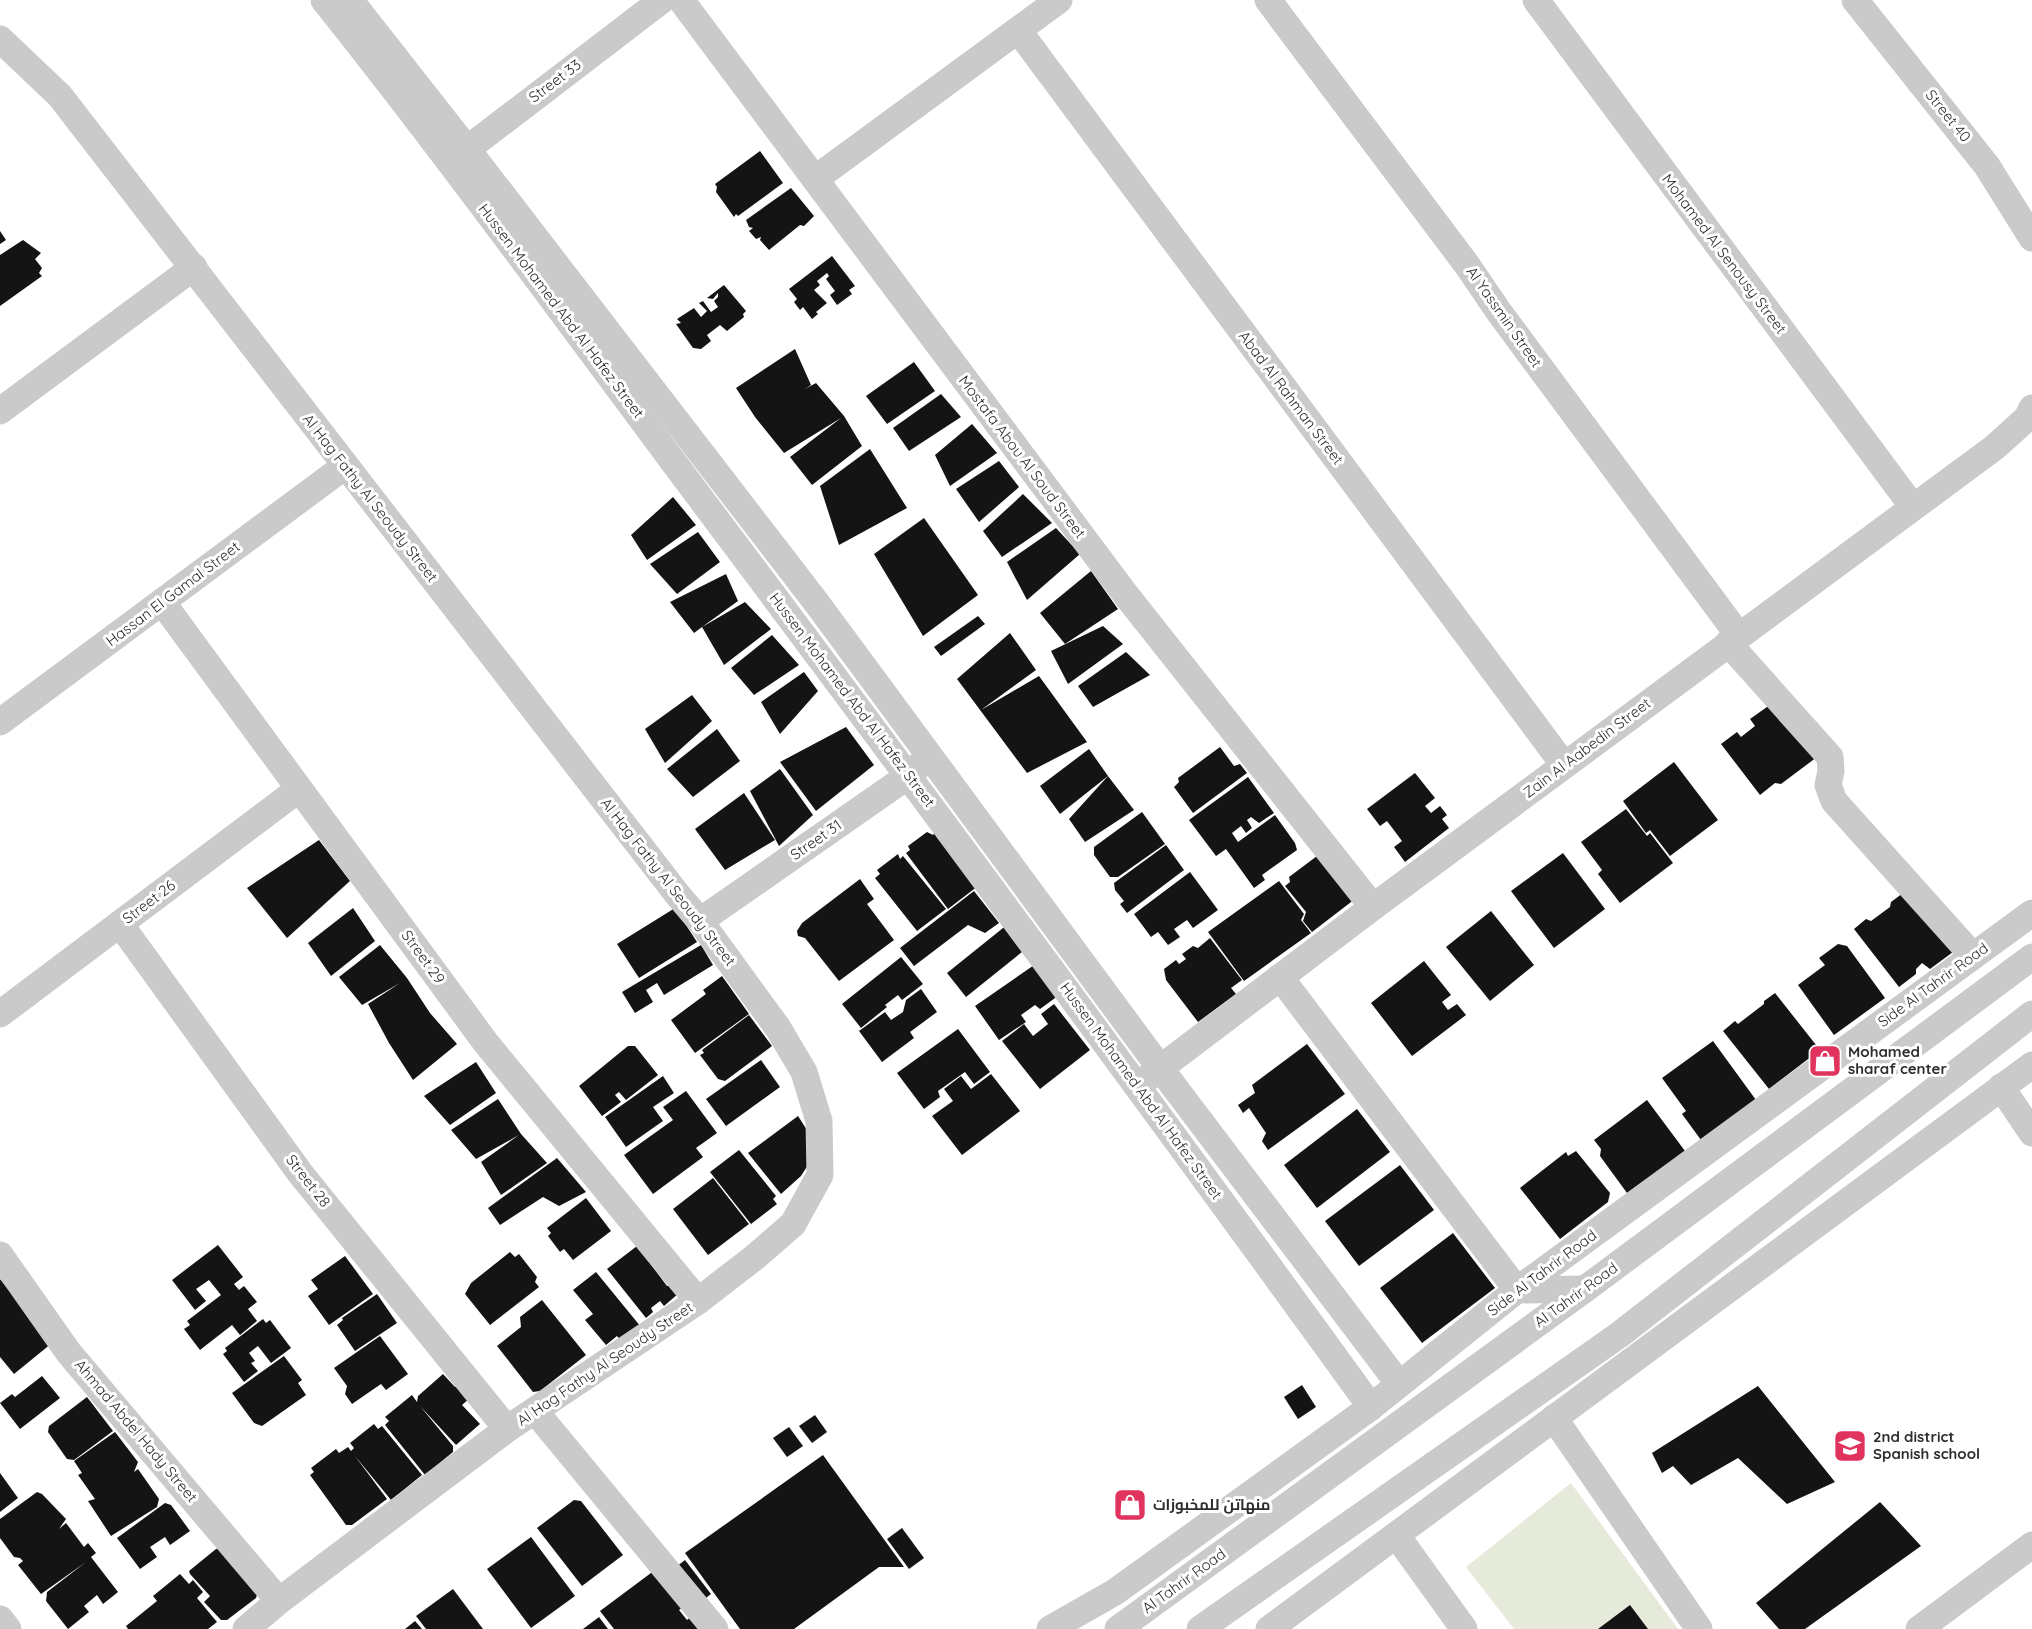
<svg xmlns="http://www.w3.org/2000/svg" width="2032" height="1629" font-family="Quicksand,Cairo,sans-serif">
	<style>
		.garden { fill: #e5eada }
		.building { fill: #141414 }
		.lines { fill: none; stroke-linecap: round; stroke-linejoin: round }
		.minor { stroke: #cacaca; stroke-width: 27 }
		.labels { text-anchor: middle; stroke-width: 6; stroke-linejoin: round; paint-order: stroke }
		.street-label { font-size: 15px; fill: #2d2d2d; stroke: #fff }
		.poi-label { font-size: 15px; font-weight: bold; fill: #2d2d2d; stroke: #fff; text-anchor: start }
	</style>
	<rect width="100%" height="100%" fill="#fff"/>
	<!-- garden -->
	<polygon class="garden" points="1571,1483 1678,1629 1514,1629 1466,1567"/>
	<!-- building -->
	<g class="building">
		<polygon points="760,151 783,183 738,216 736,214 734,217 716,192 717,187 715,184"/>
		<polygon points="791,188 814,216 804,226 800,225 769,250 760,240 761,237 756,239 749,231 753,228 749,227 746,220"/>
		<polygon points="0,231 6,240 0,244"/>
		<polygon points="23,240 41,253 35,259 42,268 39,273 42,276 0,306 0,255"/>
		<polygon points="832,256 855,286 849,290 852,294 837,305 830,295 835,291 826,279 829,276 827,273 817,281 820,285 814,290 827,303 816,312 818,314 812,319 803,307 800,310 794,302 797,299 789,289"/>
		<polygon points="724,285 746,311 743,314 744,317 727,331 720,325 707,335 711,341 701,349 693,348 676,324 681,323 677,319 694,308 701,317 707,311 699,303 703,301 711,312 718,307 714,301 718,297 718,293 713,299 707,298"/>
		<polygon points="795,349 811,385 805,389 816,383 844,416 862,446 812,485 790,457 841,418 784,453 755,417 736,388"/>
		<polygon points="914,362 935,391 887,424 866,396"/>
		<polygon points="941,394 961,417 909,451 893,428"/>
		<polygon points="972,424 997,453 950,486 935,455"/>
		<polygon points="870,449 907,508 839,545 820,486"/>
		<polygon points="999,461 1019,487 979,522 956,489"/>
		<polygon points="1023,494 1052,523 1002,557 983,531"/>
		<polygon points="673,497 696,525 647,560 631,535"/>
		<polygon points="924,518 978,595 923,636 874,554"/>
		<polygon points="1056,528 1080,554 1027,600 1007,562"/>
		<polygon points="698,532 720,562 677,594 650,564"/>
		<polygon points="1091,571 1118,609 1065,644 1040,613"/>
		<polygon points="726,574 738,601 702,627 745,602 771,629 724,665 702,627 694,633 670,602"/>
		<polygon points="978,616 985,624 941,656 934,647"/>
		<polygon points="1103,626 1123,644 1068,684 1051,651"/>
		<polygon points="1010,633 1036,670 981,710 1039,676 1087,742 1027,773 957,679"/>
		<polygon points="772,635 799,665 754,695 731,668"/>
		<polygon points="1126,652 1150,675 1093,707 1078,686"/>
		<polygon points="804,672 818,691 780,734 761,702"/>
		<polygon points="692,695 712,721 665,763 645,729"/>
		<polygon points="1774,702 1817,757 1781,784 1775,783 1760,795 1721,744 1737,732 1741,737 1755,726 1750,719"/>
		<polygon points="846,727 874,765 816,811 780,762"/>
		<polygon points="717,729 740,761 693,797 667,769"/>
		<polygon points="1220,747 1234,766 1240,764 1247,773 1193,813 1174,787 1179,782 1178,778"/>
		<polygon points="1089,749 1108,776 1060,814 1040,786"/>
		<polygon points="1674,762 1718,820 1670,856 1650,830 1646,833 1623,801"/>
		<polygon points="780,769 813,815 779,846 750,791"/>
		<polygon points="1415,773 1435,798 1425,806 1431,813 1440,806 1447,815 1442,819 1449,828 1405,862 1394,847 1402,841 1387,821 1380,826 1367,809"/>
		<polygon points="1108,776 1134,810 1085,842 1069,819"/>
		<polygon points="1248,777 1274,813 1259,823 1251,817 1247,820 1252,828 1246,833 1241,826 1232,833 1238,842 1275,815 1295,843 1297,850 1262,875 1265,880 1254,888 1226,849 1216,856 1189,820"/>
		<polygon points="744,793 775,840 725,870 695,829"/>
		<polygon points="1626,809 1647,836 1650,833 1673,863 1620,903 1598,874 1602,870 1581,842"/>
		<polygon points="1142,812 1165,844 1118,877 1110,877 1094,855 1094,847"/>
		<polygon points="936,831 978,886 948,909 906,853 910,850 908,846 927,832 933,835"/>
		<polygon points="319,840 350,881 287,938 247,888"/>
		<polygon points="1166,845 1184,870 1127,913 1120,904 1124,901 1115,890 1114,883"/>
		<polygon points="1321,853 1355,899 1312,932 1303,921 1306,912 1285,886 1290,882 1289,877"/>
		<polygon points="1563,853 1605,909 1554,948 1511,891"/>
		<polygon points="898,854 900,859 903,856 946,909 917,931 875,878 880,874 877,870"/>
		<polygon points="1190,872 1218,910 1193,928 1187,920 1174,929 1180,937 1168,945 1158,932 1151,937 1134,914"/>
		<polygon points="860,879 874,899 867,904 894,940 839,981 805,938 798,936 797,931 802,923"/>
		<polygon points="1279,881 1304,914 1301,920 1311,933 1244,981 1208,932"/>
		<polygon points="1907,890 1953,952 1930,969 1922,963 1916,969 1916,974 1899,987 1854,929 1866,919 1871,921 1890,907 1891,902"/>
		<polygon points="974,891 999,923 985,933 968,925 914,966 900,948"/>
		<polygon points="353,908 375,941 331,976 308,943"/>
		<polygon points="675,908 697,942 639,978 617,944"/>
		<polygon points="1491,911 1534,965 1490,1001 1446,947"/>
		<polygon points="1008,924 1027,948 966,997 947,973"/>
		<polygon points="1210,938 1242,980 1231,988 1236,994 1198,1022 1166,980 1164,969 1176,960 1179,964 1186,959 1182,954 1193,946 1198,948"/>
		<polygon points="1838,944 1847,946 1885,998 1834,1035 1798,985 1825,965 1819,958"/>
		<polygon points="380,945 407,978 430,1013 457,1044 413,1080 389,1043 368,1004 400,983 362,1005 339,977"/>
		<polygon points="701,945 713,965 664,995 657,983 646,990 653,1002 635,1013 622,992"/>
		<polygon points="901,957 923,984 902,1000 898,995 885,1005 887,1007 861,1028 842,1004"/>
		<polygon points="1040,961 1062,993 1040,1009 1035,1005 1021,1015 1026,1022 999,1040 975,1006"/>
		<polygon points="1424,961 1451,995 1442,1002 1448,1010 1457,1004 1466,1015 1412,1056 1371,1003"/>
		<polygon points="722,976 749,1014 695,1053 671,1020 706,994 703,990"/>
		<polygon points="921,989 937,1012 910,1032 914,1038 882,1062 859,1031 885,1012 891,1020 903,1012 906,1000"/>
		<polygon points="1775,993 1820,1050 1769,1089 1723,1031 1735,1021 1738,1024 1764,1004 1764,1001"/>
		<polygon points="1054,1004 1090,1050 1040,1089 1002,1041 1024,1024 1033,1036 1048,1024 1041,1014"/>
		<polygon points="749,1015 772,1046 725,1081 718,1079 700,1055 704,1053 702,1050"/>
		<polygon points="958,1029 990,1072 974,1084 965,1072 938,1091 940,1097 924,1109 897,1073"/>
		<polygon points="1713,1041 1756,1100 1701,1140 1682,1114 1686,1111 1662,1078"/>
		<polygon points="1307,1044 1345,1094 1268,1150 1262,1141 1266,1133 1249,1108 1243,1113 1238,1105 1255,1093 1252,1085"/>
		<polygon points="628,1046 635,1046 658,1075 626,1100 619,1092 615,1095 621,1102 602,1116 579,1086"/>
		<polygon points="761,1060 780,1087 726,1126 706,1099"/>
		<polygon points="476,1062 496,1093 450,1125 424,1096"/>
		<polygon points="991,1074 1020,1111 962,1155 932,1116 953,1101 944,1089 961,1076 971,1089"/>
		<polygon points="663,1076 674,1093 653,1107 663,1121 626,1147 605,1117"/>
		<polygon points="686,1091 717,1133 696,1148 703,1157 653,1194 624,1155 673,1120 663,1107"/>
		<polygon points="498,1099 521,1134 547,1163 501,1195 481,1162 519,1135 476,1159 451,1130"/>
		<polygon points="1647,1100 1685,1151 1627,1193 1600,1156 1601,1149 1594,1140"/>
		<polygon points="1357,1109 1390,1152 1317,1208 1284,1165"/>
		<polygon points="798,1116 807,1130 808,1165 801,1176 781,1194 748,1153"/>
		<polygon points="739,1150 776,1196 773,1199 777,1204 751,1224 710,1172"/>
		<polygon points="1576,1151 1610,1193 1608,1202 1560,1239 1520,1188 1566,1152 1568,1156"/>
		<polygon points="557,1158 586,1192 559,1206 543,1197 500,1225 488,1208"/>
		<polygon points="1400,1165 1434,1210 1359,1266 1325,1221"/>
		<polygon points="713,1178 749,1224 708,1255 673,1209"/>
		<polygon points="586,1198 611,1231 573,1260 564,1249 560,1252 548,1236 551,1233 547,1228"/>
		<polygon points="1453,1233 1495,1288 1422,1343 1380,1288"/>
		<polygon points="218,1245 243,1277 234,1284 239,1290 244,1286 257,1302 248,1309 257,1321 240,1335 232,1325 200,1350 184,1329 190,1325 187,1321 221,1295 209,1280 196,1289 206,1301 195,1310 172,1280"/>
		<polygon points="637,1246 667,1286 673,1285 679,1293 664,1306 660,1301 651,1308 653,1312 646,1318 607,1269"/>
		<polygon points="510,1252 515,1257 519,1254 537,1277 535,1282 539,1287 490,1325 465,1294 471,1283"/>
		<polygon points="345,1256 373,1294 329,1325 308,1296 318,1289 311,1280"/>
		<polygon points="596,1272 641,1327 622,1342 617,1336 606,1345 585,1320 593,1314 573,1290"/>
		<polygon points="0,1279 52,1343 14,1374 0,1357"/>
		<polygon points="377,1294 397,1323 355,1351 337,1325 343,1320 342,1318"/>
		<polygon points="542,1300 586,1355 540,1391 533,1392 497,1346 521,1327 520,1317"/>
		<polygon points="263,1319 266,1323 270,1320 291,1348 271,1363 258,1346 249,1353 255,1361 251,1363 258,1371 244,1382 223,1354 227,1351 225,1348"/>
		<polygon points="380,1336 408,1374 386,1390 381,1384 352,1404 345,1394 347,1386 334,1368"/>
		<polygon points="284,1356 302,1380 298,1383 306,1395 262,1426 254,1423 232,1393"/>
		<polygon points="443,1374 455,1387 458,1384 470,1398 462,1405 480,1424 456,1445 420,1406 453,1446 453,1452 425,1475 385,1425 389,1421 385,1417 412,1395 417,1402 418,1396"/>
		<polygon points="42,1376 60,1398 20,1429 0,1403 12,1394 15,1397"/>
		<polygon points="1302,1385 1316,1407 1298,1419 1284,1397"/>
		<polygon points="1758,1386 1835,1482 1787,1504 1738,1458 1691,1485 1673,1466 1662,1473 1652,1453"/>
		<polygon points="87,1397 113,1431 74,1460 67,1459 48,1432 49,1426"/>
		<polygon points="815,1415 827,1432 812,1443 799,1426"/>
		<polygon points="374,1424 378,1429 382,1426 422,1475 391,1500 355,1456 387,1499 352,1525 346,1525 310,1475 314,1472 311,1468 336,1449 339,1453 348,1447 351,1451 354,1448 350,1443"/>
		<polygon points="789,1427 803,1446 787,1457 773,1438"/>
		<polygon points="115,1432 138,1462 134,1472 138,1469 159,1499 157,1507 111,1536 88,1501 95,1499 78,1475 82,1473 74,1461"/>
		<polygon points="823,1455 904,1567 879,1567 794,1629 740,1629 685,1553"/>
		<polygon points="0,1473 18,1498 0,1512"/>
		<polygon points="37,1492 42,1494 66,1519 59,1529 66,1523 84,1547 88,1543 96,1553 91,1557 118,1592 103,1604 97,1595 84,1606 89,1612 68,1629 46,1601 47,1592 86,1562 41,1594 18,1565 23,1561 20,1558 14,1557 0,1538 0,1519"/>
		<polygon points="574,1500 581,1501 623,1555 582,1586 537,1528"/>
		<polygon points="1880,1502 1921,1546 1805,1629 1779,1629 1756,1603"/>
		<polygon points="165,1503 171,1505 190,1531 170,1545 165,1537 150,1547 157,1557 140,1569 117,1538"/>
		<polygon points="902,1528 924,1558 909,1569 887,1539"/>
		<polygon points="531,1537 575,1596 531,1628 487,1569"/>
		<polygon points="222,1548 258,1591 256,1598 227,1620 221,1620 204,1602 210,1596 190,1574 189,1571 216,1549"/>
		<polygon points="685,1560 711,1594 702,1601 676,1567"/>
		<polygon points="659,1567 687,1604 679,1610 687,1620 692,1616 702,1629 614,1629 600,1611"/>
		<polygon points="180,1574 189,1584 193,1580 203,1592 197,1598 217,1622 208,1629 128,1629 126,1626 157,1601 153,1596"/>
		<polygon points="453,1589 483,1629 426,1629 416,1616"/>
		<polygon points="1630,1605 1648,1629 1598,1629"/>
		<polygon points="599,1617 608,1629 583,1629"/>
		<polygon points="415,1621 422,1629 405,1629"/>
	</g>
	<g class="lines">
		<!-- minor -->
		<g class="minor">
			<path d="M324,0c130,163 252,332 377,499 226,301 449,603 670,908"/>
			<polyline points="350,0 467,149 816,602 1160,1068 1399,1384"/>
			<polyline points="681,0 1126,595 1373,907"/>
			<polyline points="1268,0 1467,265 1499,312 1739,636"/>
			<polyline points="1536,0 1913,507"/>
			<polyline points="1855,0 1987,166 2032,238"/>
			<polyline points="1018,30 1564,765"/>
			<polyline points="0,39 60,96 677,894 700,921 778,1028 804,1072 819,1121 820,1175 793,1224 755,1257 698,1301 507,1429 279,1601 246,1629"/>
			<polyline points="453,160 662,0"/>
			<polyline points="815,179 1059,0"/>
			<polyline points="0,411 194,267"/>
			<polyline points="162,602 486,1043 698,1301"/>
			<polyline points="1728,643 1830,757 1831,771 1828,785 1834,801 1973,956"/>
			<polyline points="0,722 345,466"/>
			<polyline points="700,921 908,776 922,763"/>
			<polyline points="120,924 300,1173 507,1429"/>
			<polyline points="1280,977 1517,1290 1585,1289"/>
			<polyline points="0,1014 299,789"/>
			<polyline points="1146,1079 1373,907 1995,447 2027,418 2032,408"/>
			<polyline points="2001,1087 2032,1133"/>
			<polyline points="0,1255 69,1353 279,1601"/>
			<polyline points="535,1411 715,1629"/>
			<polyline points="1554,1418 1699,1629"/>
			<polyline points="1397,1536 1464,1629"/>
			<polyline points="0,1619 8,1629"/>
			<polyline points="1050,1629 1115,1592 1371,1407 1517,1290 2032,913"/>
			<polyline points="1118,1629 1585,1289 2032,957"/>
			<polyline points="1200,1629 1619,1335 2032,1014"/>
			<polyline points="1269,1629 2032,1065"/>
			<polyline points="1919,1629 2032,1545"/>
		</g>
	</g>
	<!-- icons -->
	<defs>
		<g id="shop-square" transform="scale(1.725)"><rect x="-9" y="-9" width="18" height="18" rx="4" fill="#e0335d" stroke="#fff"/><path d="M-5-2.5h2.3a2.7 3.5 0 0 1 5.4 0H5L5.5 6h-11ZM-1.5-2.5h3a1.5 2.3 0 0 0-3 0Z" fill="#fff"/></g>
		<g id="school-square" transform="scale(1.725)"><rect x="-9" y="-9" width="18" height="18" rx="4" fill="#e0335d" stroke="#fff"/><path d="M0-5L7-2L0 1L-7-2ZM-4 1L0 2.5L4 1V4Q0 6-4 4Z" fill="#fff"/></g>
	</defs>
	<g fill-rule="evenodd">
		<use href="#shop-square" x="1825" y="1061"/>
		<use href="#school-square" x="1850" y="1446"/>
		<use href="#shop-square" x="1130" y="1505"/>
	</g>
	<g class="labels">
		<!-- street labels -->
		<g class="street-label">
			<text transform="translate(555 81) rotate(-37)" y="5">Street 33</text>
			<text transform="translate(1948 116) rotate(51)" y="5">Street 40</text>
			<text transform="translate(1724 254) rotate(53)" y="5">Mohamed Al Senousy Street</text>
			<text transform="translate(561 311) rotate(53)" y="5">Hussen Mohamed Abd Al Hafez Street</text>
			<text transform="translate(1504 317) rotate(55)" y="5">Al Yassmin Street</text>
			<text transform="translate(1291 398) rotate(53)" y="5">Abad Al Rahman Street</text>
			<text transform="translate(1022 457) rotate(53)" y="5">Mostafa Abou Al Soud Street</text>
			<text transform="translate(370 498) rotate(52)" y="5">Al Hag Fathy Al Seoudy Street</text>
			<text transform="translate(173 594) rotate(-37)" y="5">Hassan El Gamal Street</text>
			<text transform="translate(852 700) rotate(53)" y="5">Hussen Mohamed Abd Al Hafez Street</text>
			<text transform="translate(1587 748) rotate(-37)" y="5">Zain Al Aabedin Street</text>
			<text transform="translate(816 840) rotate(-35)" y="5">Street 31</text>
			<text transform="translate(668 882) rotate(52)" y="5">Al Hag Fathy Al Seoudy Street</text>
			<text transform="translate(149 902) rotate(-37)" y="5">Street 26</text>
			<text transform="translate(423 957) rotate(54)" y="5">Street 29</text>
			<text transform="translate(1933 985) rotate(-36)" y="5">Side Al Tahrir Road</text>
			<text transform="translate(1141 1091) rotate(54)" y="5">Hussen Mohamed Abd Al Hafez Street</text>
			<text transform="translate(308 1181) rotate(52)" y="5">Street 28</text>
			<text transform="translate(1542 1273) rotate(-37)" y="5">Side Al Tahrir Road</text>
			<text transform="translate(1576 1295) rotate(-36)" y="5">Al Tahrir Road</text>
			<text transform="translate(605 1364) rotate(-34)" y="5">Al Hag Fathy Al Seoudy Street</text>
			<text transform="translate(136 1431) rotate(50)" y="5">Ahmad Abdel Hady Street</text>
			<text transform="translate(1184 1581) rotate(-36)" y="5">Al Tahrir Road</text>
		</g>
		<!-- poi labels -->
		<g class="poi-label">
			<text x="1848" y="1057">Mohamed<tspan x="1848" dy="17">sharaf center</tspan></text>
			<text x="1873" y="1442">2nd district<tspan x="1873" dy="17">Spanish school</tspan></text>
			<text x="1153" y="1510">منهاتن للمخبوزات</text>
		</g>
	</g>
</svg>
